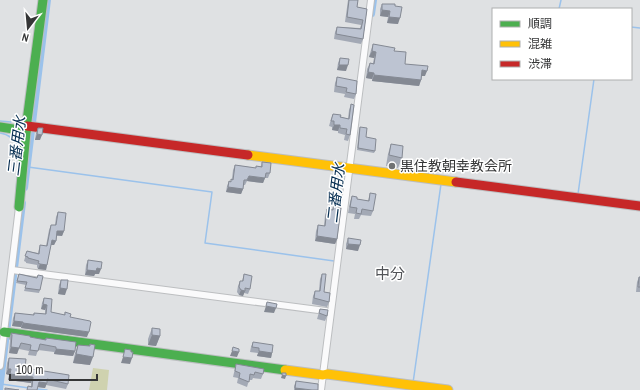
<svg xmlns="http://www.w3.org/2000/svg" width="640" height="390" font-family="'Archivo Narrow','Noto Sans JP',sans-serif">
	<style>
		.green { fill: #cfd2af }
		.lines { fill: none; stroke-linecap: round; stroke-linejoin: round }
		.stream { stroke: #9bc2eb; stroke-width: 1.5 }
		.canal { stroke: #9bc2eb; stroke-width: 6 }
		.street-casing { stroke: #bcbec0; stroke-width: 8 }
		.fast-casing { stroke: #bcbec0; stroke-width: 11 }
		.slow-casing { stroke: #bcbec0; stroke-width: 11 }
		.jam-casing { stroke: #bcbec0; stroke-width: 11 }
		.street { stroke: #fafafb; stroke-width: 6 }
		.fast { stroke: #4caf50; stroke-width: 9 }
		.slow { stroke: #ffc107; stroke-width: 9 }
		.jam { stroke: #c62828; stroke-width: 9 }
		.wall { fill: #a3a9b5 }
		.shaded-wall { fill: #848993 }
		.building { fill: #bdc4d2; stroke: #848993 }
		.poi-dot { fill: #707273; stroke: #fff; stroke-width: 1.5 }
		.labels { text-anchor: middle; stroke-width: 3; stroke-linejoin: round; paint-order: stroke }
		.poi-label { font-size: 14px; fill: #353637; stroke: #fff; text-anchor: start }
		.water-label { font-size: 15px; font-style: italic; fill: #052d51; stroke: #fff }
		.neighbourhood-label { font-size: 15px; fill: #525458; stroke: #fff }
	</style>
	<rect width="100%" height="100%" fill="#dfe1e3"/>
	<!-- green -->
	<polygon class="green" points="93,368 109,370 107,390 89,390"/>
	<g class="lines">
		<!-- stream -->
		<g class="stream">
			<polyline points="559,9 561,0"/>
			<polyline points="631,27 640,28"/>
			<polyline points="0,121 11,122"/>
			<path d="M0,133c8,1 16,7 19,15 1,4 -3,39 -3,47"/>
			<polyline points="28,167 212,192 205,243 334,261"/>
			<polyline points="578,194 594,79"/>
			<polyline points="413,383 441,184"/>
			<polyline points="1,384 29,388"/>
			<polyline points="37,389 47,390"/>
		</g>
		<!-- canal -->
		<g class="canal">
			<polyline points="372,14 374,0"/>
			<polyline points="25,188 48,0"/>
			<polyline points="0,390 23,203"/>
		</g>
		<!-- street casing -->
		<g class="street-casing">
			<g id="street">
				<polyline points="12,270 326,311"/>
				<polyline points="0,366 19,207"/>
				<polyline points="321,390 371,0"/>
			</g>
		</g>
		<!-- fast casing -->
		<g class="fast-casing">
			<g id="fast">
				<polyline points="0,127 26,131"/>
				<polyline points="19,207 27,121 43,0"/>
				<polyline points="4,332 285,370"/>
			</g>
		</g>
		<!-- slow casing -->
		<g class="slow-casing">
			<g id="slow">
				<polyline points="248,155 456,182"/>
				<polyline points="285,370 323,375 327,374 448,390"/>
			</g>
		</g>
		<!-- jam casing -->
		<g class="jam-casing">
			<g id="jam">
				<polyline points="27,126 248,155"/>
				<polyline points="456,182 640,206"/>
			</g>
		</g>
		<!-- street -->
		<use href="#street" class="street"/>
		<!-- fast -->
		<use href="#fast" class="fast"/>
		<!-- slow -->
		<use href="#slow" class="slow"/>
		<!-- jam -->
		<use href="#jam" class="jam"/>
	</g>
	<!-- wall -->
	<g class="wall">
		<polygon points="348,0 358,0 357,7 367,9 363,39 361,44 334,39 335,32 337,27 360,28 361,25 345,22"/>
		<polygon points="382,4 395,6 398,24 387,23 388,17 380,16 380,9"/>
		<polygon points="373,44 394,51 405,64 425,76 422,76 421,80 419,86 372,81 372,79 366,78 367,69 370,63 373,63 374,58 369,57 371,50"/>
		<polygon points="340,58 346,71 337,70 338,63"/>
		<polygon points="337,77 356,94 354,99 344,97 345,94 334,92 335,83"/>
		<polygon points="351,104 350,135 348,141 344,140 345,135 338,133 338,131 332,130 332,127 329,126 331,119 333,114 348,119 349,110"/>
		<polygon points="360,127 366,137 375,151 374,153 357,150 359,129"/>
		<polygon points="38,128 40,140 35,140 36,133"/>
		<polygon points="391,144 402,158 398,168 386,166 388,154"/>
		<polygon points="262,162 270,173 268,178 265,178 263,183 247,181 245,185 243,185 243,189 241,194 226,192 227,186 229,181 230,182 232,179 233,170 235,165 256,168 256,166 261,166"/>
		<polygon points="370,193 373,211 371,216 361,215 359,219 354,219 355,214 348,213 350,202 352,196 357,199 368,201"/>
		<polygon points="334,203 337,239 335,244 315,241 316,231 318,225 324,226 325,215 327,209 332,210"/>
		<polygon points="58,212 64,231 62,236 57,236 56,241 54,245 51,245 46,270 38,269 37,267 37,265 26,263 26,262 24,261 27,251 38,253 40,245 46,246 49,230 51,225 55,225 56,217"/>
		<polygon points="348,238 358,251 346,249 346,244"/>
		<polygon points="88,260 99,274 95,274 94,276 85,275 86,265"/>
		<polygon points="19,274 37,278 38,275 40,290 39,293 24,291 26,285 16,283"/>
		<polygon points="244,274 250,289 248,294 244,293 243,296 239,295 237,292 238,286 240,281 242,281"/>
		<polygon points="322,274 324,292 329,302 327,307 312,304 313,296 315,291 319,291 320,279"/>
		<polygon points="639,277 640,277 640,292 636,292 637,282"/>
		<polygon points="61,280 65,295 58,294 59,285"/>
		<polygon points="44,298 51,312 64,315 65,312 70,317 87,337 21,328 21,327 12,326 13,318 15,313 33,315 34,313 45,314 45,310 41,309 42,303"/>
		<polygon points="320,309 327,316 325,321 317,319"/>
		<polygon points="152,328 160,336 156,346 148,345 148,339"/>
		<polygon points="11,333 45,340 46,338 75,351 73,356 54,354 54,352 38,350 36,356 28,355 29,351 19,349 17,354 9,353 10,340 9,339"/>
		<polygon points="253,342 272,353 271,358 257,356 258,353 250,352 251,347"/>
		<polygon points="90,344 90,365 73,363 75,353 78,345 89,346"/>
		<polygon points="9,358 25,368 68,384 66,389 46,385 45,388 38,387 37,390 27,390 28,386 31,387 31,383 8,380 9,375 6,374 7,363"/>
		<polygon points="236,364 263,374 261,379 253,378 252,380 249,380 247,387 237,383 238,378 233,377"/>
		<polygon points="296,381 318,390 294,390 294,386"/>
	</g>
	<!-- shaded-wall -->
	<g class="shaded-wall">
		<polygon points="382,10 390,11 388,17 380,16"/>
		<polygon points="389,17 400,18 398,24 387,23"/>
		<polygon points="372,51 376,52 374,58 369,57"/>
		<polygon points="339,65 348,65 346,71 337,70"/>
		<polygon points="422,70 427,71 425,76 420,76"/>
		<polygon points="368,72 374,73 372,79 366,78"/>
		<polygon points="374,75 421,80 419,86 372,81"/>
		<polygon points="334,125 340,125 338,131 332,130"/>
		<polygon points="37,134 42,135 40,140 35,140"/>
		<polygon points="249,176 265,178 263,183 247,181"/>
		<polygon points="228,187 243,189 241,194 226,192"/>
		<polygon points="57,231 64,231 62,236 56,235"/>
		<polygon points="317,236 337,239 335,244 315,241"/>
		<polygon points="52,240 56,241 54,245 50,245"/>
		<polygon points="348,244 360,245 358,251 346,249"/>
		<polygon points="40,264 47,265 46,270 38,269"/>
		<polygon points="97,268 101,269 99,274 95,274 94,276 85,275 87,270"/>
		<polygon points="60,288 67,289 65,295 58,294"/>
		<polygon points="241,290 245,291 243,296 239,295"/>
		<polygon points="43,304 47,305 45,310 41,309"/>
		<polygon points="266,306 276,308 274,313 264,312"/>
		<polygon points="14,321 23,322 21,327 12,326"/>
		<polygon points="23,323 89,332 87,337 21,328"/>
		<polygon points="152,335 160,336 156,346 148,345"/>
		<polygon points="11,347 19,348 17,354 9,353"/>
		<polygon points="56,349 75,351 73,356 54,354"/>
		<polygon points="232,351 239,352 237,357 230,356"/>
		<polygon points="259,351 272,353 271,358 257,356"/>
		<polygon points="76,354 93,357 90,365 73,363"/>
		<polygon points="123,357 132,358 130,364 121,363"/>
		<polygon points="8,369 11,369 9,375 6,374"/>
		<polygon points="10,374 33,377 31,383 8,380"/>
		<polygon points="282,375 286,376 285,379 281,378"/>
		<polygon points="39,382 47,383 45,388 37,387"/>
		<polygon points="295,388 312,390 295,390"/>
	</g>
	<!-- building -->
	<g class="building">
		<polygon points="349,0 358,0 357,7 367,9 363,39 336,34 337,27 361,29 363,20 347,17"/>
		<polygon points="382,4 395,4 395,6 402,7 400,18 389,17 390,11 382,10"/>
		<polygon points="373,44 395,48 394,51 406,52 405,64 428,66 427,71 422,70 421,80 374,75 374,73 368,72 370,63 374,64 376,52 372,51"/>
		<polygon points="340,58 349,59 348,65 339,65"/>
		<polygon points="337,77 357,81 356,94 346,92 347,88 336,86"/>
		<polygon points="351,104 354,105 350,135 346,134 347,129 340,128 340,125 334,125 334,121 331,121 333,114 341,115 340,117 349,119"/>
		<polygon points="360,127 367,128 366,137 376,139 375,151 358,148"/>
		<polygon points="38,128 43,128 42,135 37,134"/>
		<polygon points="391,144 403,146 402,158 389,155"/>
		<polygon points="262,162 271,163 270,173 266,173 265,178 249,176 247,180 244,180 243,189 228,187 229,181 231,182 231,179 233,180 235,165 256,168 256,166 262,167"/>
		<polygon points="370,193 376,194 373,211 362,209 361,214 356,213 357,208 350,207 352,196 357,197 357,199 369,201"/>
		<polygon points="334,203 339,203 338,208 341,208 337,239 317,236 318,225 325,226 327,209 333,210"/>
		<polygon points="58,212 66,213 64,231 57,231 56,241 52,240 47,265 40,264 38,263 39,261 28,258 28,257 25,256 27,251 39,254 40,245 47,246 51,225 56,225"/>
		<polygon points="348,238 361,240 360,245 348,244"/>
		<polygon points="88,260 102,262 101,269 97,268 96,271 87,270"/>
		<polygon points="19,274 37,278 38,275 43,276 40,290 25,288 27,282 17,281"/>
		<polygon points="244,274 252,276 250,289 245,288 245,291 241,290 239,287 240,281 243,281"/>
		<polygon points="322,274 326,274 324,292 330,293 329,302 314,298 315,291 320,291"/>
		<polygon points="639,277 640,277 640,287 638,287"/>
		<polygon points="61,280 68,280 67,289 60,288"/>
		<polygon points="44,298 52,299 51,312 65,315 65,312 71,314 70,317 90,321 91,322 89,332 23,323 23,322 14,321 15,313 34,315 34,313 46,314 47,305 43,304"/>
		<polygon points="267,302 277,304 276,308 266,306"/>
		<polygon points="320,309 328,310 327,316 319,313"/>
		<polygon points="152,328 160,329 160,336 152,335"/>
		<polygon points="11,333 30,336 30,337 46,340 46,338 76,342 75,351 56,349 56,347 40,344 38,351 30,350 31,345 21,343 19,348 11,347 12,335"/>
		<polygon points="253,342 273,345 272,353 259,351 259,348 252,347"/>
		<polygon points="90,344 95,345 93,357 76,354 78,345 90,346"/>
		<polygon points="233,347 239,349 239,352 232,351"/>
		<polygon points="125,349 131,350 131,352 133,352 132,358 123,357"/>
		<polygon points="9,358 26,359 25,368 69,375 68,384 47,379 47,383 39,382 37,390 27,390 28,386 32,387 33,377 10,374 11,369 8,369"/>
		<polygon points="236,364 264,369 263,374 255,372 254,375 250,374 249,382 239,378 240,373 235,371"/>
		<polygon points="282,373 286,373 286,376 282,375"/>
		<polygon points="296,381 318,384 318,390 312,390 295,388"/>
		<polygon points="5,388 19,390 5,390"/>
	</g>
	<!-- markers -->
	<circle class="poi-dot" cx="392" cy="166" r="4"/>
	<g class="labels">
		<!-- poi labels -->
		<g class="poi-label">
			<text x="400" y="171">黒住教朝幸教会所</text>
		</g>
		<!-- water labels -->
		<g class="water-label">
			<text transform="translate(17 146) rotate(-83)" y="5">三番用水</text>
			<text transform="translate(336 193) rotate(-83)" y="5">二番用水</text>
		</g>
		<!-- neighbourhood labels -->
		<g class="neighbourhood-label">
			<text x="390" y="279">中分</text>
		</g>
	</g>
	<!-- legend -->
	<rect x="492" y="8" width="140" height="72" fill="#ffffff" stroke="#aeafaf"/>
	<rect x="500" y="21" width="20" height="6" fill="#4caf50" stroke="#aeafaf"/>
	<text x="528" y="28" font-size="12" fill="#353637">順調</text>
	<rect x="500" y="41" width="20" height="6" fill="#ffc107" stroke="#aeafaf"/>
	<text x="528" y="48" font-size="12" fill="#353637">混雑</text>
	<rect x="500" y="61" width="20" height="6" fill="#c62828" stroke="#aeafaf"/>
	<text x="528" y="68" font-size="12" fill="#353637">渋滞</text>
	<!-- north arrow -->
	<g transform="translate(28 28) rotate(196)" stroke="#ffffff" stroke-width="3" paint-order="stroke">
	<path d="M0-3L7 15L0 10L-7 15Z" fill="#353637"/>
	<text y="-6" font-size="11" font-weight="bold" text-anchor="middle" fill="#353637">N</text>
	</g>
	<!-- scale -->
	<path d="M10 374v6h87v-6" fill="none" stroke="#353637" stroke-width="2"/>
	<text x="16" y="374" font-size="12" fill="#353637" stroke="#ffffff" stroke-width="3" paint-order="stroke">100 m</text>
</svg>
